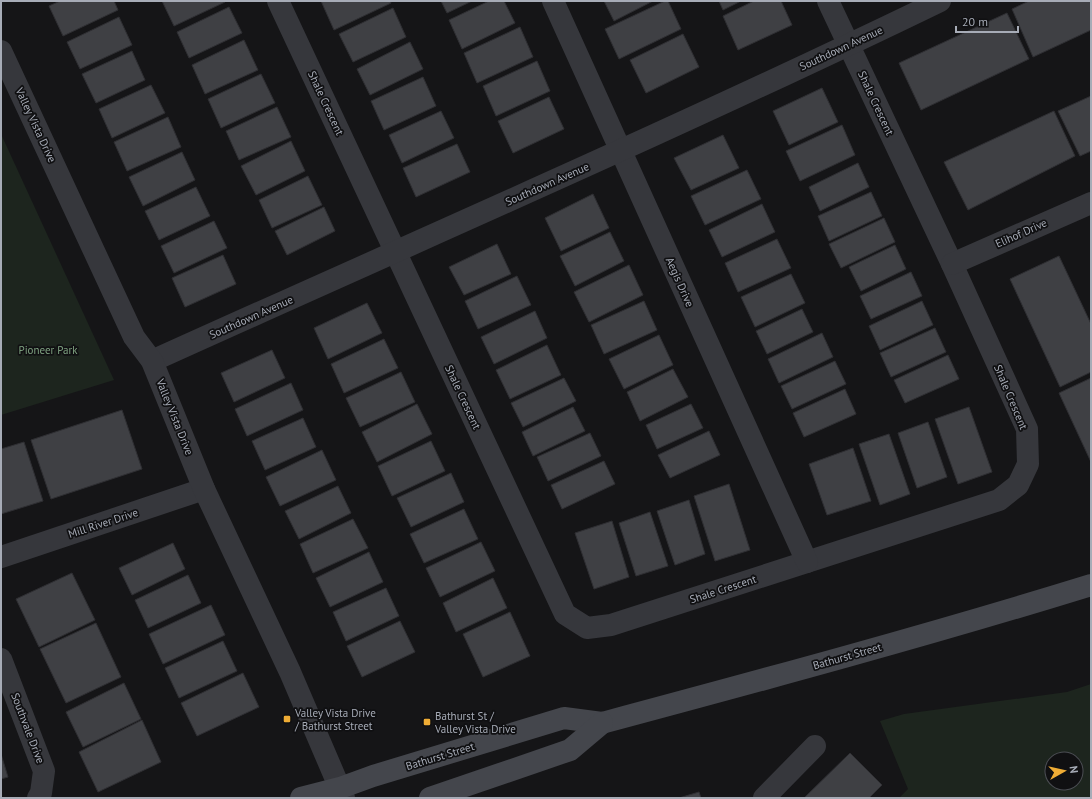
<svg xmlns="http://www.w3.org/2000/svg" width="1092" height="799" font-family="'PT Sans',sans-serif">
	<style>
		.green { fill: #1d251e; fill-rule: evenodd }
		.building { fill: #3f4044; stroke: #2f2f33 }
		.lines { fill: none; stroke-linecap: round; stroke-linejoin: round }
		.minor { stroke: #36373c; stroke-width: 22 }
		.tertiary { stroke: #36373c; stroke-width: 22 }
		.secondary { stroke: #44464c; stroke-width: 22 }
		.poi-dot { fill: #efac35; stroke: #101012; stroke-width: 1.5 }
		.labels { text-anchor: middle; stroke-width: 3.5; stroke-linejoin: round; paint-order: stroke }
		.street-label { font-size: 11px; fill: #a7acb7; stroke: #101012 }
		.park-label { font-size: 11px; fill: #7ea180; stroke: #101012 }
		.poi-label { font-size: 11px; fill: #a7acb7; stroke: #101012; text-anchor: start }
	</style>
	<rect width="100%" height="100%" fill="#151517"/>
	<!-- green -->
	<g class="green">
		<polygon points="1,134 114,380 1,415"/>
		<path d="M1091,684v114h-192l9,-9 -28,-68 24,-7 163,-22zM1052,759h24v24h-24z"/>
	</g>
	<!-- building -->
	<g class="building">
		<polygon points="60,1 114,1 118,10 63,36 49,6"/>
		<polygon points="162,1 225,1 225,2 174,26"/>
		<polygon points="321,1 390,1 391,3 334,30"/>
		<polygon points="441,1 472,1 447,13"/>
		<polygon points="489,1 504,1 515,23 462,49 449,20"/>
		<polygon points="604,1 653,1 614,21"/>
		<polygon points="665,1 668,1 681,29 619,59 605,29"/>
		<polygon points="719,1 741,1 723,10"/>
		<polygon points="754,1 781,1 792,25 738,50 723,16"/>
		<polygon points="1029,1 1091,1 1091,30 1033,57 1012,9"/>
		<polygon points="229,7 242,33 189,58 177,32"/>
		<polygon points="393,8 406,37 353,62 339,34"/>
		<polygon points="1007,13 1029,59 921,110 899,63"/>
		<polygon points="119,17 132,45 80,69 67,42"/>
		<polygon points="520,27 533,57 477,83 464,53"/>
		<polygon points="683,34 699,67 646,93 630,60"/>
		<polygon points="244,40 258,70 205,94 192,65"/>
		<polygon points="410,42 423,69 370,95 357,69"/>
		<polygon points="132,51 145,80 96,103 82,74"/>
		<polygon points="537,61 550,91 496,116 483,86"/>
		<polygon points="261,74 275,103 221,128 208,99"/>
		<polygon points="423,77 436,106 384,130 371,101"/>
		<polygon points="151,85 165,113 112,138 99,109"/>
		<polygon points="822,88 838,122 789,145 773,111"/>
		<polygon points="1091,96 1091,151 1080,156 1058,111"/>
		<polygon points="549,97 564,129 513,153 498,121"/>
		<polygon points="277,107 291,137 239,160 226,131"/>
		<polygon points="441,111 454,138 402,163 389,135"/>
		<polygon points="1054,111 1075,156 968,210 944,162"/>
		<polygon points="168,117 181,147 127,171 114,142"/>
		<polygon points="842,125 855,155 800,181 786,151"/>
		<polygon points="723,135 739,168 691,190 674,158"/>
		<polygon points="291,141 305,171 256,195 241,166"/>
		<polygon points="457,144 470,172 416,197 403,168"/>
		<polygon points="182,152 195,180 143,206 129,177"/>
		<polygon points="858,163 869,187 820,211 809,187"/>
		<polygon points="747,170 761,199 705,225 691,196"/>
		<polygon points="308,176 322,205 272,228 259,200"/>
		<polygon points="196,187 210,216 159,240 145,211"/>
		<polygon points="871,192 882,216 829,241 818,216"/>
		<polygon points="593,194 609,228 561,251 545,218"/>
		<polygon points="762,204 775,232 722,257 709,230"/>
		<polygon points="324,207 335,231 287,255 275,231"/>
		<polygon points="884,218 895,242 841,268 829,244"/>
		<polygon points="214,221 227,248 174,273 161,246"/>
		<polygon points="610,232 624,261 575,286 560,256"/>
		<polygon points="777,239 791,268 738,292 725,263"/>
		<polygon points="497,244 511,274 464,295 449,267"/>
		<polygon points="895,245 906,269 861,291 849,267"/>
		<polygon points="223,255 236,284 185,307 172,278"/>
		<polygon points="1059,256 1091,324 1091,372 1060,387 1010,279"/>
		<polygon points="629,265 643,295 589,322 574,292"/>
		<polygon points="911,272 922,296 871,319 860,296"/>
		<polygon points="791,274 805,303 755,327 741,297"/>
		<polygon points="517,276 531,305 478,329 465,301"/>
		<polygon points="644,301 657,330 604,354 591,325"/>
		<polygon points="922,301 933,325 880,350 869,326"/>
		<polygon points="367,303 382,333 328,359 314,328"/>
		<polygon points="802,309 813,332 767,354 756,331"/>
		<polygon points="535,311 547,338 494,364 481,337"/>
		<polygon points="935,328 946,352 891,377 880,353"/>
		<polygon points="822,333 833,357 779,383 768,359"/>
		<polygon points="659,335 673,365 624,389 609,359"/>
		<polygon points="384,339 398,368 344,393 331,364"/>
		<polygon points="547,345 561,375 510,399 496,370"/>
		<polygon points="272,350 285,378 234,402 221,373"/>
		<polygon points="948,355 959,379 905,403 894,380"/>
		<polygon points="835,361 846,384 792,409 781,386"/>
		<polygon points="673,369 688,397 640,421 627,392"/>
		<polygon points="401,372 415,402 360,427 346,398"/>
		<polygon points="564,378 576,401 523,427 511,403"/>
		<polygon points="1091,378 1091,462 1059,393"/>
		<polygon points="291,383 303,410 247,436 235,409"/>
		<polygon points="845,389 856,414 804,437 793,413"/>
		<polygon points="417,404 432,434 377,462 362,432"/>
		<polygon points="691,404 703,428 657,449 646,425"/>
		<polygon points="573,407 585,431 533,456 522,432"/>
		<polygon points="969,407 992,472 958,484 935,419"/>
		<polygon points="122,410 142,469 51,499 31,440"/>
		<polygon points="303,418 316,447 265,470 252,441"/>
		<polygon points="928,422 947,477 917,488 898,433"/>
		<polygon points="709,431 720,455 670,478 658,455"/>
		<polygon points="590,433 601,456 548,481 537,457"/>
		<polygon points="889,434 910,494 880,505 859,444"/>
		<polygon points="431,441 445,471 392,496 378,466"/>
		<polygon points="24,442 43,501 1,514 1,449"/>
		<polygon points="853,448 871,501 827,515 809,464"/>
		<polygon points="322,450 336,480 280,506 266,477"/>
		<polygon points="604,461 615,484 562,509 551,485"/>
		<polygon points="451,473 464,502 411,527 397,498"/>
		<polygon points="729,484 750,550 715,561 694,496"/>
		<polygon points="338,486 351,513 299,539 285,511"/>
		<polygon points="689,500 705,554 675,565 657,511"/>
		<polygon points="464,509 478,539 424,563 410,534"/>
		<polygon points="650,512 668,566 636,576 619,523"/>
		<polygon points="353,519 368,548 313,573 300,544"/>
		<polygon points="612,521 629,577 594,589 575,533"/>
		<polygon points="481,542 495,571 440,597 426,568"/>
		<polygon points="173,543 185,569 132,595 119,568"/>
		<polygon points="369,552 383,582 330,607 316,578"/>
		<polygon points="72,573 95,620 39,647 16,599"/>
		<polygon points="188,575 201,603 148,628 135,600"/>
		<polygon points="493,578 507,608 456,632 443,603"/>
		<polygon points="386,588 399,616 346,641 333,612"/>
		<polygon points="211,605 225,635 163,664 149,634"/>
		<polygon points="510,612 530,656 483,677 463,634"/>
		<polygon points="400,621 415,652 362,677 347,646"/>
		<polygon points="96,623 121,677 66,703 40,649"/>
		<polygon points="223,641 237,671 179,698 165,668"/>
		<polygon points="243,673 259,707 197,736 181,703"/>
		<polygon points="124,683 141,719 83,747 66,712"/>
		<polygon points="142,720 161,762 98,792 79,752"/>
		<polygon points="850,753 882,785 869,798 804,798"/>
		<polygon points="1,754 8,777 1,779"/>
		<polygon points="699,792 701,798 679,798"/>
	</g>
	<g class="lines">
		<!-- minor -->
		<g class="minor">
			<polyline points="278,1 565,614 587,628 611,625 999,500 1018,485 1028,464 1027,429 952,264 828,1"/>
			<polyline points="553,1 807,562"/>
			<polyline points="952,264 1091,203"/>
			<path d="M152,361c263,-119 528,-234 788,-360"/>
			<polyline points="1,557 204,489"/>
			<polyline points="1,659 44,771 41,793 38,798"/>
			<polyline points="764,798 815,746"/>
		</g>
		<!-- tertiary -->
		<polyline class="tertiary" points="1,51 134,337 152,361 204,489 290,672 344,798"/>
		<!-- secondary -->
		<g class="secondary">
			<path d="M301,798l39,-10 33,-12 191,-58 38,5c164,-44 327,-88 489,-138"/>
			<polyline points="430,798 570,750 602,723"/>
		</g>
	</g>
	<!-- markers -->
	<g class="poi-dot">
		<rect x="283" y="715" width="8" height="8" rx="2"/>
		<rect x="423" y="718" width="8" height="8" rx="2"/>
	</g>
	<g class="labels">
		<!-- street labels -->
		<g class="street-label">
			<text transform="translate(841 48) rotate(-25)" y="4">Southdown Avenue</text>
			<text transform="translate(326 103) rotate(65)" y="4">Shale Crescent</text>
			<text transform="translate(876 103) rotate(65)" y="4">Shale Crescent</text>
			<text transform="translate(36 125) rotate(65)" y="4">Valley Vista Drive</text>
			<text transform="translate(547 184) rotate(-24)" y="4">Southdown Avenue</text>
			<text transform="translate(1021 233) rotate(-24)" y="4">Elihof Drive</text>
			<text transform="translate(680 282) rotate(66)" y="4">Aegis Drive</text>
			<text transform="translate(251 317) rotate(-24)" y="4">Southdown Avenue</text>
			<text transform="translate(463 397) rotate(65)" y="4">Shale Crescent</text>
			<text transform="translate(1011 397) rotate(67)" y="4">Shale Crescent</text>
			<text transform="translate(175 417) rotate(68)" y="4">Valley Vista Drive</text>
			<text transform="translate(103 523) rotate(-18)" y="4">Mill River Drive</text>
			<text transform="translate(723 589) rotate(-18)" y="4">Shale Crescent</text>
			<text transform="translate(847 656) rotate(-16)" y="4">Bathurst Street</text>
			<text transform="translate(28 728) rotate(69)" y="4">Southvale Drive</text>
			<text transform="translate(440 756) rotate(-17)" y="4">Bathurst Street</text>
		</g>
		<!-- park labels -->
		<g class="park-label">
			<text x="48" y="354">Pioneer Park</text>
		</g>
		<!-- poi labels -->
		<g class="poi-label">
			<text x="295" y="717">Valley Vista Drive<tspan x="295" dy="13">/ Bathurst Street</tspan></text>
			<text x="435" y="720">Bathurst St /<tspan x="435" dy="13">Valley Vista Drive</tspan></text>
		</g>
	</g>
	<!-- border -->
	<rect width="1092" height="799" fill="none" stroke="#a7acb7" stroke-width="4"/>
	<!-- north arrow -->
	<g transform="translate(1064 771) rotate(82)"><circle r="19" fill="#101012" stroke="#4c4e54"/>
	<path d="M0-3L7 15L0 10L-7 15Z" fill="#efac35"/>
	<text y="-6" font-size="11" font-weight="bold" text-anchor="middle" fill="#a7acb7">N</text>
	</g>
	<!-- scale -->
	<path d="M956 26v6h62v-6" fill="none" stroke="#a7acb7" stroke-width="2"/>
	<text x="962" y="26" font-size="12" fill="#a7acb7" stroke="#101012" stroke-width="3" paint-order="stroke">20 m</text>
</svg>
